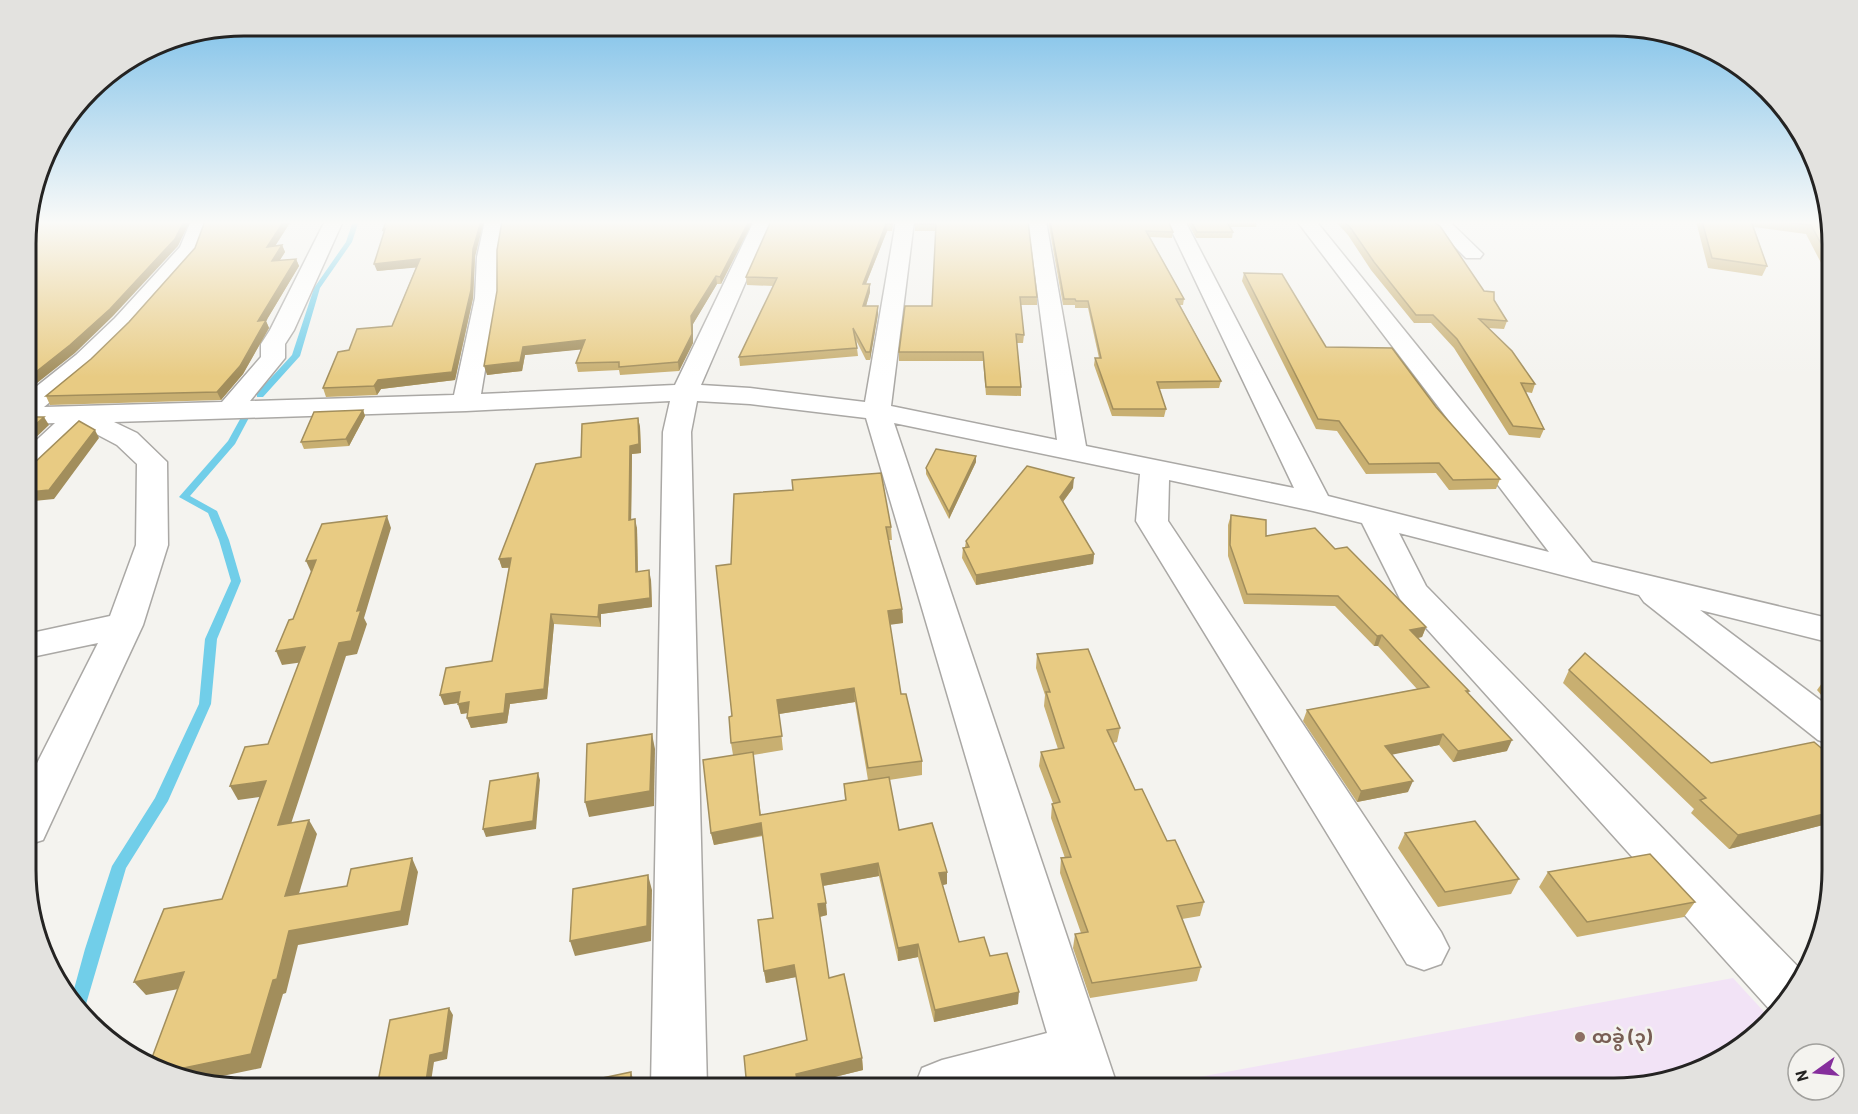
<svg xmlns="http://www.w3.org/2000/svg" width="1858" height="1114" font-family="Barlow,'Noto Sans Myanmar',sans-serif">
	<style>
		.education { fill: #f2e3f6 }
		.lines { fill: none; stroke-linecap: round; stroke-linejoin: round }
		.stream { fill: #71cee9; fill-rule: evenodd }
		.minor-casing { stroke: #aaa8a5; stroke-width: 3 }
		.minor { fill: #fff; fill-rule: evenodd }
		.wall { fill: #c8af71; fill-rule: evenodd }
		.shaded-wall { fill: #a28e5c }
		.building { fill: #e8cb83; stroke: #a28e5c; stroke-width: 1.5 }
		.education-dot { fill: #8d6e63; stroke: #f4f3ef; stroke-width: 2 }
		.labels { text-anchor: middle; stroke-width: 5; stroke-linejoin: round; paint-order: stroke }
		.near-education-label { font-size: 18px; font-weight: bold; fill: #785e54; stroke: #f4f3ef; text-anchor: start }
		.rim { fill: none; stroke: #242322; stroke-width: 3 }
	</style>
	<rect width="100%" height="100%" fill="#f4f3ef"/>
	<!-- education -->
	<polygon class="education" points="1733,978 1767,1015 1723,1059 1628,1088 1140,1088"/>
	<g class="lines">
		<!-- stream -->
		<g class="stream">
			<polygon points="353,221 359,221 352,242 320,288 300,356 263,397 257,397 257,393 292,355 314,288 346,242"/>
			<polygon points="248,409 252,412 235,444 190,496 217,511 229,540 241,581 217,639 211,704 168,801 126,868 84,1011 71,1000 85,949 112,866 155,798 199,704 205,639 231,581 219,540 208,513 179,497 228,441 244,412"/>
		</g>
		<!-- minor casing -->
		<g class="minor-casing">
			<g id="minor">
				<polygon points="191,221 209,221 196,253 131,328 94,365 44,407 222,402 261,357 261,344 270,330 325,221 343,221 294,330 285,344 285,358 250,401 454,395 475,298 477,257 485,221 503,221 497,257 497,298 481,394 675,385 754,221 772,221 701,385 750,388 865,402 896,221 914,221 891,406 1057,440 1028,221 1046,221 1086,446 1294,488 1167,221 1185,221 1328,496 1549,552 1297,221 1316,221 1592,562 1832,619 1832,643 1700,610 1832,709 1832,745 1818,740 1644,602 1639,595 1399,533 1426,586 1805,974 1803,979 1771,1011 1400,599 1362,523 1313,511 1169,480 1168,521 1441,932 1449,948 1441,964 1424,970 1407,964 1136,521 1140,474 894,423 1118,1088 1062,1088 1061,1082 1040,1088 914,1088 922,1068 942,1060 1047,1033 866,418 750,404 697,401 691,432 707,1088 651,1088 663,432 670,401 466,411 114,422 137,433 167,462 168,545 143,625 49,827 43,840 27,845 27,783 98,643 27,658 27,634 110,616 136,545 137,464 117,445 83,427 37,471 27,474 27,449 55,423 27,424 27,394 76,355 115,318 180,247"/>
				<polygon points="1429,221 1449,221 1483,254 1480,258 1466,258"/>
			</g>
		</g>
		<!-- minor -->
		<use href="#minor" class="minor"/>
	</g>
	<!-- wall -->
	<g class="wall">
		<polygon points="205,221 291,221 275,246 282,245 285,252 279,261 296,259 299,266 266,321 269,328 243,374 221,400 50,405 46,396 91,359 129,322 195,248"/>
		<polygon points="502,221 753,221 721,284 717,284 693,324 693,343 679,371 620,375 619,370 578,372 576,363 581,349 525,355 522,371 487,375 497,291"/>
		<polygon points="894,221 892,231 887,231 866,284 870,292 866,306 878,314 870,360 866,360 856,340 858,356 740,366 739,357 774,286 747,285 746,277"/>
		<polygon points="915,221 1028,221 1037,297 1037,305 1021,305 1024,335 1023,343 1017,343 1021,387 1021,396 986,395 983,361 899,361 899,352 932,306 936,231 915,231"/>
		<polygon points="1048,221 1168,221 1173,232 1172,238 1150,237 1184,299 1183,305 1180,305 1221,381 1219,388 1159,389 1166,409 1164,417 1112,416 1094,365 1095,358 1099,358 1088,308 1075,308 1075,305 1063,305"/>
		<polygon points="1187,221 1257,221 1256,227 1230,227 1233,232 1232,238 1196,238"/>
		<polygon points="1335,221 1432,221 1484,291 1494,300 1507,321 1504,329 1488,328 1535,384 1532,393 1526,392 1544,429 1540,438 1509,435 1454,348 1431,323 1414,323 1371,270 1348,235"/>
		<polygon points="1696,221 1829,221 1832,230 1832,284 1806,234 1754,227 1767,266 1762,276 1708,268"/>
		<polygon points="383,230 475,257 473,298 455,380 381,389 377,395 326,397 323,388 349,350 392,326 416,267 377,271 384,234"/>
		<polygon points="1244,273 1326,347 1436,407 1500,479 1496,489 1449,490 1436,473 1366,474 1337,431 1316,429 1242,281"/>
		<polygon points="363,410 365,416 349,446 304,449 301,442"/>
		<polygon points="638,418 640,427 641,453 632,454 631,520 637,528 638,572 651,580 652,607 601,614 601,627 554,624 547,699 510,704 507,723 471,728 467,718 468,713 461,714 458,703 444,705 492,661 509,568 502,568 499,559 581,457"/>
		<polygon points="976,456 976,462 949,519 926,474 926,468"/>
		<polygon points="1073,488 1063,502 1094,554 1093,564 976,585 962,558 963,548 965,547 966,541"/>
		<path d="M734,494l157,33 1,13h-3l13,69 1,14 -13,1 11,70 21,67v14l-33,5 10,50 48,54 -5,1 17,57 31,14 28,48 -84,18 -16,-65 -20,4 -19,-85 -56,10 4,29 -7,2 9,61 33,80 1,12 -65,16v2h-51l60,-48 -11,-63 -30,6 -2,-12 9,-53 -10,-82 -49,9 -3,-12 22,-78 -2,-12 1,-27 -1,-152zM855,702l13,78 -24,4 1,16 -84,15 -8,-60 30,-5 -4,-36z"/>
		<polygon points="1231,515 1266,536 1335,549 1426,627 1422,637 1418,638 1469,691 1468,694 1507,751 1453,762 1439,745 1392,754 1408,792 1357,802 1303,721 1307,710 1417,689 1378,646 1374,646 1335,606 1244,604 1228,556 1228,525"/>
		<polygon points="1037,654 1120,728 1117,742 1113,743 1135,790 1204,902 1200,916 1182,919 1201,967 1197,981 1090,998 1073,948 1075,934 1081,933 1060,873 1061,858 1065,858 1051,818 1052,804 1053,803 1039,766 1041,752 1058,749 1044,706 1045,695 1036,668"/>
		<polygon points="1569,670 1711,763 1832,757 1832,833 1823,825 1729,849 1691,813 1694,809 1563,683"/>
		<polygon points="1825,679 1832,679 1832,708 1817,690"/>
		<polygon points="1405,833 1519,879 1511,894 1438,907 1398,848"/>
		<polygon points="1548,872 1695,902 1684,917 1577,937 1539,887"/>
	</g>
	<!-- shaded-wall -->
	<g class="shaded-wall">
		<polygon points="184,221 190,221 178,246 113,316 75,353 27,391 27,379"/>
		<polygon points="284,221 291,221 270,254 267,247"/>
		<polygon points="481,221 484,221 475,257 473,298 455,380 381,389 377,395 374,386 378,380 473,249"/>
		<polygon points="749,221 753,221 721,284 720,277"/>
		<polygon points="886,224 887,231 863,291 863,284"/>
		<polygon points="282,245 285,252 275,268 272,261"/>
		<polygon points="296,259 299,266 266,321 269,328 243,374 221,400 217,392 258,321"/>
		<polygon points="420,259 422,267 377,271 374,264"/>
		<polygon points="716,276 717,284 693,324 693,343 679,371 678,362 691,316"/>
		<polygon points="870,284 870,292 864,313 863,306"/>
		<polygon points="878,306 878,314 870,360 870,352"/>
		<polygon points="585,340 586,349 525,355 522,371 487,375 484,366 523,347"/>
		<polygon points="363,410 365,416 349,446 346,439"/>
		<polygon points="44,417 49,425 27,446 27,432"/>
		<polygon points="638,418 640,427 641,453 632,454 631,529 629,520 630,446"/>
		<polygon points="95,430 99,438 54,499 34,501 27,510 27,494"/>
		<polygon points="976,456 976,462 949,519 949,512"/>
		<polygon points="1074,478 1073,488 1059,507 1060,497"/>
		<polygon points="387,516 391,528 364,618 367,624 357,654 346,656 286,839 278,825 339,643 357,611"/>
		<polygon points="635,519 637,528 638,582 636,572"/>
		<polygon points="1094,554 1093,564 976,585 976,575"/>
		<polygon points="511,558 513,567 502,568 499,559"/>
		<polygon points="316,560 312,574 306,561"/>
		<polygon points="649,570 651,580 652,607 601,614 601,627 598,617 599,605"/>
		<polygon points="902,609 903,623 889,625 888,611"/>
		<polygon points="551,614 554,624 547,699 510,704 507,723 471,728 467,718 506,694"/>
		<polygon points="1426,627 1422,637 1406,640 1410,630"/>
		<polygon points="1382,635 1378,646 1374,646 1377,636"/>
		<polygon points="305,647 311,661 282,665 276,651"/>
		<polygon points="854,688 855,702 779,714 777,700"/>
		<polygon points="460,692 464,702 444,705 440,695"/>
		<polygon points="469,702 473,712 461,714 458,704"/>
		<polygon points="652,734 655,749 654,806 589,817 585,802"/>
		<polygon points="1443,734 1439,745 1381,757 1385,746"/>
		<polygon points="1512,740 1507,751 1453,762 1458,751"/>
		<polygon points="538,773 540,780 536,829 486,837 483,829"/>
		<polygon points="266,781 274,795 238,800 230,786"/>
		<polygon points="1413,781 1408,792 1357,802 1361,791"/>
		<polygon points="1832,812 1832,814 1823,825 1729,849 1738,835"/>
		<polygon points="309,820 317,834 294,910 285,896"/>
		<polygon points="761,823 763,835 714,845 711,833"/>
		<polygon points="412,858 418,872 408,925 298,945 286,993 283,994 261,1068 208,1079 174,1070 289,931"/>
		<polygon points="878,863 879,876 822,886 821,874"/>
		<polygon points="947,872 947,884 939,886 939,873"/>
		<polygon points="648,875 652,890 651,941 575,956 570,941"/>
		<polygon points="826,903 827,915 819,917 818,904"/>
		<polygon points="918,944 918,957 898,961 898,948"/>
		<polygon points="794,965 796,977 766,983 764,971"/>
		<polygon points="184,972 195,986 146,995 134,982"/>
		<polygon points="1019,992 1018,1004 934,1022 935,1010"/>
		<polygon points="449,1008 453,1015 447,1059 434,1062 430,1088 425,1088 430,1055"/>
		<polygon points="862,1058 863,1070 798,1086 798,1088 765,1088 796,1074"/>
		<polygon points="631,1072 635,1086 635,1088 630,1088"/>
	</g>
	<!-- building -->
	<g class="building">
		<polygon points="27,221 184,221 175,239 110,309 70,345 27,379"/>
		<polygon points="205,221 284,221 267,247 282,245 272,261 296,259 258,321 266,320 240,366 217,392 46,396 91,359 129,322 195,248"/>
		<polygon points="386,221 481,221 473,249 471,290 452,372 378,380 374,386 323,388 338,352 349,350 357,329 392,326 420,259 374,264 385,229 383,230"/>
		<polygon points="502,221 749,221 720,277 716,276 691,316 692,334 678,362 619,367 619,362 576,363 585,340 523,347 520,362 484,366 497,291 497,250"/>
		<polygon points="771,221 893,221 892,224 886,224 863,284 870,284 863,306 878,306 870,352 866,352 853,328 857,348 739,357 777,278 746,277"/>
		<polygon points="915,221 1028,221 1037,297 1020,297 1024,335 1016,334 1021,387 986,387 983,352 899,352 905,306 932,306 936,224 915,224"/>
		<polygon points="1050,221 1168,221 1173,232 1146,231 1184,299 1176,299 1221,381 1157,382 1166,409 1113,409 1095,358 1101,358 1088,301 1076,301 1075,299 1064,299"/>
		<polygon points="1191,221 1257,221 1226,221 1233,232 1197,232"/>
		<polygon points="1343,221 1432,221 1440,226 1484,291 1494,292 1494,300 1507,321 1479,319 1512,351 1535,384 1521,383 1544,429 1513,426 1457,339 1433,315 1416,315 1374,262 1350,227"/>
		<polygon points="1702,221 1751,221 1767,266 1712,258"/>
		<polygon points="1776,221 1829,221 1832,230 1832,264 1811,225"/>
		<polygon points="1244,273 1282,274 1326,347 1392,348 1436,407 1500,479 1453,480 1439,463 1369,464 1339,421 1318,419"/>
		<polygon points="363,410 346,439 301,442 314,412"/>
		<polygon points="27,417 44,417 27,432"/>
		<polygon points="638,418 639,444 630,446 629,520 635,519 636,572 649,570 650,598 599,605 598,617 551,614 544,689 506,694 504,713 467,718 469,702 458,704 460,692 440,695 446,668 492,661 511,558 499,559 536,464 581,457 582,424"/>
		<polygon points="79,421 95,430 49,490 29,492 27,494 27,465 33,464"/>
		<polygon points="936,449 976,456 949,512 926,468"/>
		<polygon points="1027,466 1074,478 1060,497 1094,554 976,575 963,548 969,547 966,541"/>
		<polygon points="881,473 891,527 886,527 902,609 888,611 901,694 906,694 922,761 868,768 854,688 777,700 782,736 731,743 729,717 732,716 716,566 731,564 734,494 793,490 792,480"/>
		<polygon points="1231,515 1266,520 1266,536 1315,528 1335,549 1347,547 1426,627 1410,630 1469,691 1466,691 1512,740 1458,751 1443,734 1385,746 1413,781 1361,791 1307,710 1429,687 1382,635 1377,636 1338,596 1247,594 1230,545"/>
		<polygon points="387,516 357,611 361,610 351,641 339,643 278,825 309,820 285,896 347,886 351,869 412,858 401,911 289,931 277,979 273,980 251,1054 174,1070 150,1063 184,972 134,982 164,909 222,899 266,781 230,786 245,747 268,744 305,647 276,651 289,620 293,619 316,560 306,561 322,524"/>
		<polygon points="1088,649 1120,728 1107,730 1135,790 1142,789 1167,841 1175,840 1204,902 1177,906 1201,967 1092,983 1075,934 1088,932 1061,858 1071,857 1052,804 1060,802 1041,752 1064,748 1046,692 1050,692 1037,654"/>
		<polygon points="1585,653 1711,763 1814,742 1832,757 1832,812 1738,835 1700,800 1706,798 1569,670"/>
		<polygon points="1825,679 1832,679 1832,687"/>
		<polygon points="652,734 650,791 585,802 587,744"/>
		<polygon points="753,752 760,815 846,800 844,784 889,777 899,830 932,823 947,872 939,873 959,942 984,937 990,956 1007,953 1019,992 935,1010 918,944 898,948 878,863 821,874 826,903 818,904 829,978 844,974 862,1058 796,1074 797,1080 765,1088 747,1088 744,1056 807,1040 794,965 764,971 758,920 773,918 761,823 711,833 703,760"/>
		<polygon points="538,773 533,821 483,829 490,781"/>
		<polygon points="1475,821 1519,879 1445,892 1405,833"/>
		<polygon points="1650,854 1695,902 1587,922 1548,872"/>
		<polygon points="648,875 647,926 570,941 573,889"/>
		<polygon points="449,1008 443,1052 430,1055 425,1088 366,1088 367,1085 378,1082 390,1020"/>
		<polygon points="631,1072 630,1088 555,1088"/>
		<polygon points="1024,1081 1026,1088 991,1088"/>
	</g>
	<!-- sky -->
	<linearGradient id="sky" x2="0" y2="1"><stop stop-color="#78bee8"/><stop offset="0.59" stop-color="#fafaf8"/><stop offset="1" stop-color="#fafaf8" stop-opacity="0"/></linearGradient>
	<rect width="1858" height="377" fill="url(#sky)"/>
	<!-- markers -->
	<circle class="education-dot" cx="1580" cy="1037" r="6"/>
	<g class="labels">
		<!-- near-education labels -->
		<g class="near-education-label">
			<text x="1592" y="1043">ထခွဲ (၃)</text>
		</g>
	</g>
	<!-- crop -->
	<path d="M0 0H1858V1114H0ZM244 36H1614A208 208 0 0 1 1822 244V870A208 208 0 0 1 1614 1078H244A208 208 0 0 1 36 870V244A208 208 0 0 1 244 36Z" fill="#e3e2df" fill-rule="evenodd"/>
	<path class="rim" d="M244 36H1614A208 208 0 0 1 1822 244V870A208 208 0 0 1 1614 1078H244A208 208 0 0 1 36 870V244A208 208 0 0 1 244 36Z"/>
	<!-- north arrow -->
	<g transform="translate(1816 1072) rotate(255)"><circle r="28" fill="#f4f3ef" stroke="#a1a09d" stroke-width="1.5"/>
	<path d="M0-4.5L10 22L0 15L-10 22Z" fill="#852e9c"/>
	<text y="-9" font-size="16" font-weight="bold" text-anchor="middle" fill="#242322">N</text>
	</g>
</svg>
